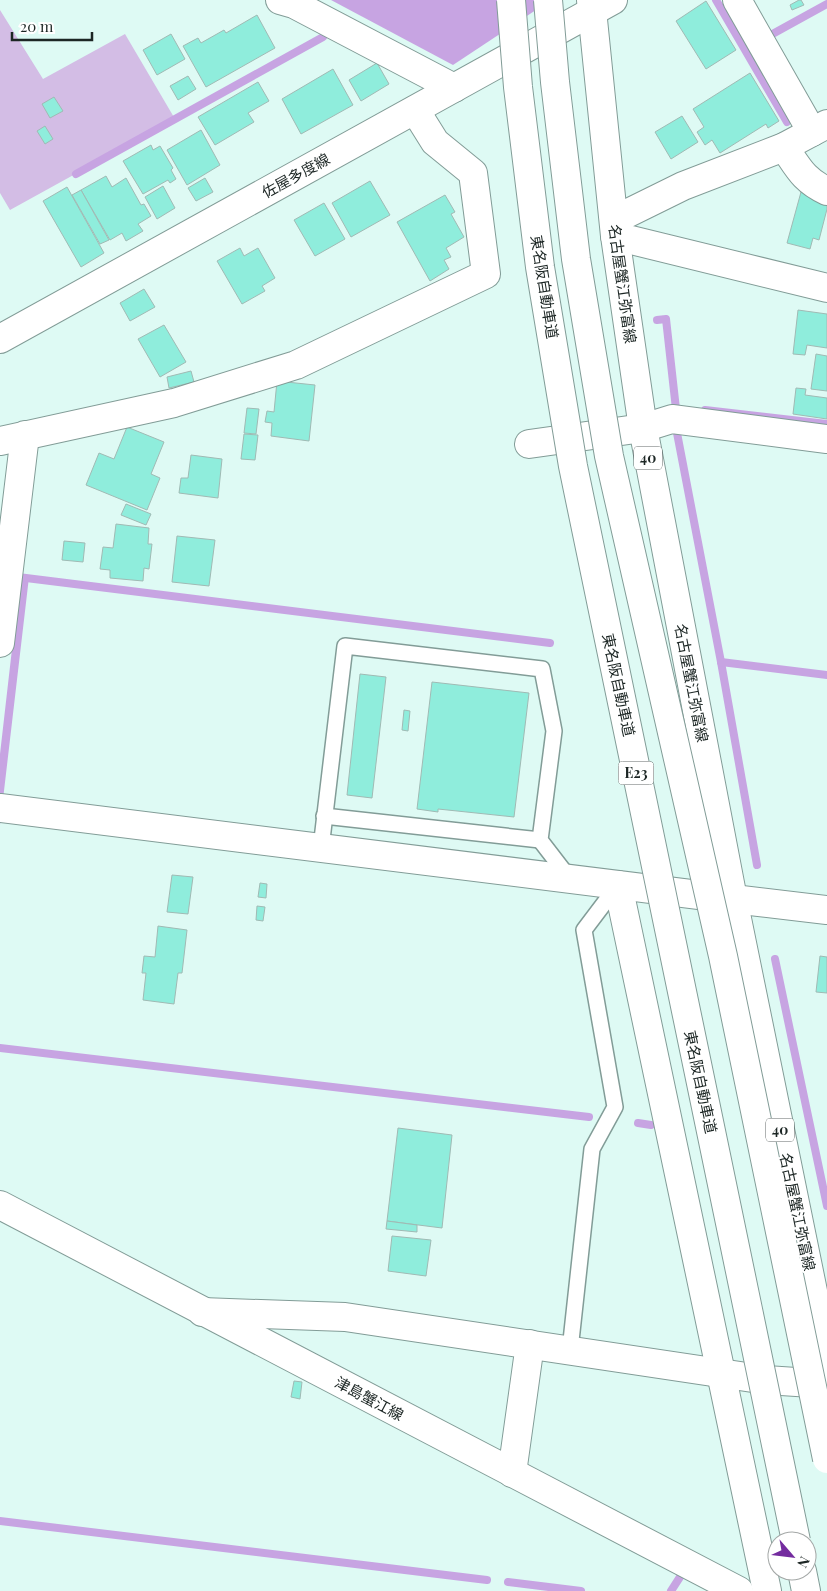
<svg xmlns="http://www.w3.org/2000/svg" width="827" height="1591" font-family="'Playfair Display','Noto Sans JP',serif">
	<style>
		.green { fill: #d3bde5 }
		.water { fill: #c7a4e2 }
		.lines { fill: none; stroke-linecap: round; stroke-linejoin: round }
		.stream { stroke: #c7a4e2; stroke-width: 8 }
		.building { fill: #8feddc; stroke: #a0bab4 }
		.lane-casing { stroke: #829c97; stroke-width: 18 }
		.street-casing { stroke: #829c97; stroke-width: 30 }
		.secondary-casing { stroke: #829c97; stroke-width: 30 }
		.primary-casing { stroke: #829c97; stroke-width: 30 }
		.highway-casing { stroke: #829c97; stroke-width: 30 }
		.lane { stroke: #fff; stroke-width: 15 }
		.street { stroke: #fff; stroke-width: 28 }
		.secondary { stroke: #fff; stroke-width: 28 }
		.primary { stroke: #fff; stroke-width: 28 }
		.highway { stroke: #fff; stroke-width: 28 }
		.highway-bridge-casing { stroke: #829c97; stroke-width: 30; stroke-linecap: butt }
		.highway-bridge { stroke: #fff; stroke-width: 28 }
		.labels { text-anchor: middle; stroke-width: 4; stroke-linejoin: round; paint-order: stroke }
		.shield { fill: #fff; stroke: #606766; stroke-width: 1 }
		.shield-label { font-size: 14px; font-weight: bold; fill: #1c2624 }
		.street-label { font-size: 15px; fill: #1c2624; stroke: #fff }
	</style>
	<rect width="100%" height="100%" fill="#defaf4"/>
	<!-- green -->
	<polygon class="green" points="0,10 43,79 125,34 175,119 10,210 0,193"/>
	<!-- water -->
	<g class="water">
		<polygon points="331,0 551,0 453,65"/>
		<polygon points="18,575 29,577 0,825 0,754 20,579"/>
	</g>
	<g class="lines">
		<!-- stream -->
		<g class="stream">
			<polyline points="716,0 787,122"/>
			<polyline points="767,37 827,4"/>
			<polyline points="76,174 323,37"/>
			<polyline points="657,320 666,319 676,409"/>
			<polyline points="705,410 827,424"/>
			<polyline points="677,433 721,662 757,865"/>
			<polyline points="18,577 550,643"/>
			<polyline points="721,662 827,675"/>
			<polyline points="775,959 827,1206"/>
			<polyline points="0,1048 589,1117"/>
			<polyline points="638,1123 651,1125"/>
			<polyline points="0,1521 487,1580"/>
			<polyline points="508,1582 581,1591"/>
			<polyline points="671,1591 680,1577"/>
		</g>
	</g>
	<!-- building -->
	<g class="building">
		<polygon points="799,0 801,0 804,5 792,10 790,5"/>
		<polygon points="706,1 736,50 706,69 676,21"/>
		<polygon points="257,15 275,48 206,87 183,46 198,38 201,43 224,30 226,33"/>
		<polygon points="171,34 185,59 157,75 143,50"/>
		<polygon points="377,63 389,84 361,101 349,80"/>
		<polygon points="333,69 353,105 301,134 282,99"/>
		<polygon points="750,73 779,121 768,128 766,124 720,153 712,140 705,145 697,132 704,127 693,109"/>
		<polygon points="188,76 196,89 178,100 170,86"/>
		<polygon points="258,82 269,101 248,113 254,122 215,145 198,117"/>
		<polygon points="54,97 63,111 50,118 42,104"/>
		<polygon points="682,116 698,142 671,159 655,132"/>
		<polygon points="45,126 53,139 45,144 37,131"/>
		<polygon points="201,130 220,165 187,185 167,150"/>
		<polygon points="151,145 153,150 160,146 173,168 171,170 176,179 170,183 168,180 143,194 123,161"/>
		<polygon points="106,176 112,187 126,178 141,205 144,204 151,216 138,224 143,231 126,241 122,233 110,240 81,190"/>
		<polygon points="205,178 213,192 196,201 188,188"/>
		<polygon points="370,181 390,215 351,237 332,203"/>
		<polygon points="163,186 175,208 157,219 145,197"/>
		<polygon points="67,187 104,253 81,267 43,201"/>
		<polygon points="81,190 109,240 100,244 72,195"/>
		<polygon points="801,192 827,198 827,209 819,240 813,238 810,249 787,243"/>
		<polygon points="445,195 455,212 451,214 464,237 446,248 451,257 444,260 449,269 430,281 397,222"/>
		<polygon points="324,203 345,239 315,256 294,220"/>
		<polygon points="240,248 244,256 258,248 275,278 262,286 265,291 242,304 217,261"/>
		<polygon points="144,289 155,307 130,321 120,303"/>
		<polygon points="798,310 827,314 827,348 807,345 805,355 793,354"/>
		<polygon points="164,325 186,362 160,377 138,339"/>
		<polygon points="816,354 827,356 827,391 811,389"/>
		<polygon points="191,371 194,382 169,388 167,377"/>
		<polygon points="277,381 315,385 309,441 271,436 272,423 265,422 267,411 274,412"/>
		<polygon points="796,388 806,389 805,395 827,398 827,419 793,414"/>
		<polygon points="247,408 259,409 256,434 244,433"/>
		<polygon points="127,427 164,442 151,474 160,478 147,510 86,485 99,453 114,459"/>
		<polygon points="244,434 258,435 255,460 241,459"/>
		<polygon points="191,455 222,459 218,498 179,493 181,478 188,478"/>
		<polygon points="126,504 151,514 146,525 121,515"/>
		<polygon points="116,524 149,528 148,544 152,544 149,569 144,568 143,581 110,578 110,570 100,569 103,547 113,548"/>
		<polygon points="177,536 215,540 209,586 172,582"/>
		<polygon points="64,541 85,543 83,562 62,560"/>
		<polygon points="360,674 386,677 372,798 347,795"/>
		<polygon points="432,682 529,693 514,817 438,809 438,812 417,809"/>
		<polygon points="404,710 410,711 408,731 402,730"/>
		<polygon points="172,875 193,877 188,914 167,912"/>
		<polygon points="260,883 267,884 266,898 258,897"/>
		<polygon points="257,906 265,907 263,921 256,920"/>
		<polygon points="158,926 187,930 182,973 178,973 174,1004 143,1000 146,973 142,973 144,956 155,957"/>
		<polygon points="820,956 827,957 827,993 816,992"/>
		<polygon points="398,1128 452,1135 442,1228 387,1221"/>
		<polygon points="387,1221 417,1225 417,1232 386,1229"/>
		<polygon points="392,1236 431,1240 426,1276 388,1271"/>
		<polygon points="294,1381 302,1382 300,1399 291,1397"/>
	</g>
	<g class="lines">
		<!-- lane casing -->
		<g class="lane-casing">
			<g id="lane">
				<polyline points="324,816 540,840"/>
				<polyline points="321,848 345,646 542,669 554,731 540,840 570,879"/>
				<polyline points="570,1350 592,1149 615,1107 584,930 618,885"/>
			</g>
		</g>
		<!-- street casing -->
		<g class="street-casing">
			<g id="street">
				<polyline points="280,0 294,4 454,88"/>
				<polyline points="737,0 812,132"/>
				<path d="M784,147c14,20 19,33 43,44"/>
				<polyline points="614,220 683,186 784,147 827,124"/>
				<polyline points="0,441 174,403 296,365 486,274 473,173 435,142 415,110"/>
				<polyline points="529,444 643,428 672,419 827,439"/>
				<polyline points="0,643 25,435"/>
				<polyline points="0,808 731,899"/>
				<polyline points="618,885 767,1591"/>
				<polyline points="202,1312 345,1317 766,1380 827,1384"/>
				<polyline points="512,1473 530,1344"/>
			</g>
		</g>
		<!-- secondary casing -->
		<g class="secondary-casing">
			<g id="secondary">
				<polyline points="615,236 827,288"/>
				<polyline points="0,339 613,0"/>
				<polyline points="733,899 827,910"/>
				<polyline points="0,1205 739,1591"/>
			</g>
		</g>
		<!-- primary casing -->
		<g class="primary-casing">
			<polyline id="primary" points="591,0 615,236 643,428 733,899 827,1360"/>
		</g>
		<!-- highway casing -->
		<g class="highway-casing">
			<polyline id="highway" points="802,1571 806,1591"/>
		</g>
		<!-- lane -->
		<use href="#lane" class="lane"/>
		<!-- street -->
		<use href="#street" class="street"/>
		<!-- secondary -->
		<use href="#secondary" class="secondary"/>
		<!-- primary -->
		<use href="#primary" class="primary"/>
		<!-- highway -->
		<use href="#highway" class="highway"/>
		<!-- highway-bridge casing -->
		<g class="highway-bridge-casing">
			<g id="highway-bridge">
				<polyline points="511,0 518,87 540,267 573,466 796,1541"/>
				<polyline points="548,0 555,82 576,259 609,456 723,956 827,1459"/>
			</g>
		</g>
		<!-- highway-bridge -->
		<use href="#highway-bridge" class="highway-bridge"/>
	</g>
	<g class="labels">
		<!-- shield labels -->
		<g class="shield">
			<rect x="634" y="446.5" width="28" height="23" rx="4"/>
			<rect x="618.5" y="761.5" width="35" height="23" rx="4"/>
			<rect x="766" y="1118.5" width="28" height="23" rx="4"/>
		</g>
		<g class="shield-label">
			<text x="648" y="463">40</text>
			<text x="636" y="778">E23</text>
			<text x="780" y="1135">40</text>
		</g>
		<!-- street labels -->
		<g class="street-label">
			<text transform="translate(296 176) rotate(-29)" y="5">佐屋多度線</text>
			<text transform="translate(622 284) rotate(82)" y="5">名古屋蟹江弥富線</text>
			<text transform="translate(544 287) rotate(81)" y="5">東名阪自動車道</text>
			<text transform="translate(691 683) rotate(79)" y="5">名古屋蟹江弥富線</text>
			<text transform="translate(618 685) rotate(78)" y="5">東名阪自動車道</text>
			<text transform="translate(700 1082) rotate(78)" y="5">東名阪自動車道</text>
			<text transform="translate(797 1212) rotate(78)" y="5">名古屋蟹江弥富線</text>
			<text transform="translate(369 1399) rotate(28)" y="5">津島蟹江線</text>
		</g>
	</g>
	<!-- north arrow -->
	<g transform="translate(792 1556) rotate(118)"><circle r="24" fill="#ffffff" stroke="#a4a8a7"/>
	<path d="M0-4L9 19L0 12L-9 19Z" fill="#742c9f"/>
	<text y="-8" font-size="14" font-weight="bold" text-anchor="middle" fill="#1c2624">N</text>
	</g>
	<!-- scale -->
	<path d="M12 32v8h80v-8" fill="none" stroke="#1c2624" stroke-width="2.5"/>
	<text x="20" y="32" font-size="15" fill="#1c2624" stroke="#ffffff" stroke-width="4" paint-order="stroke">20 m</text>
</svg>
